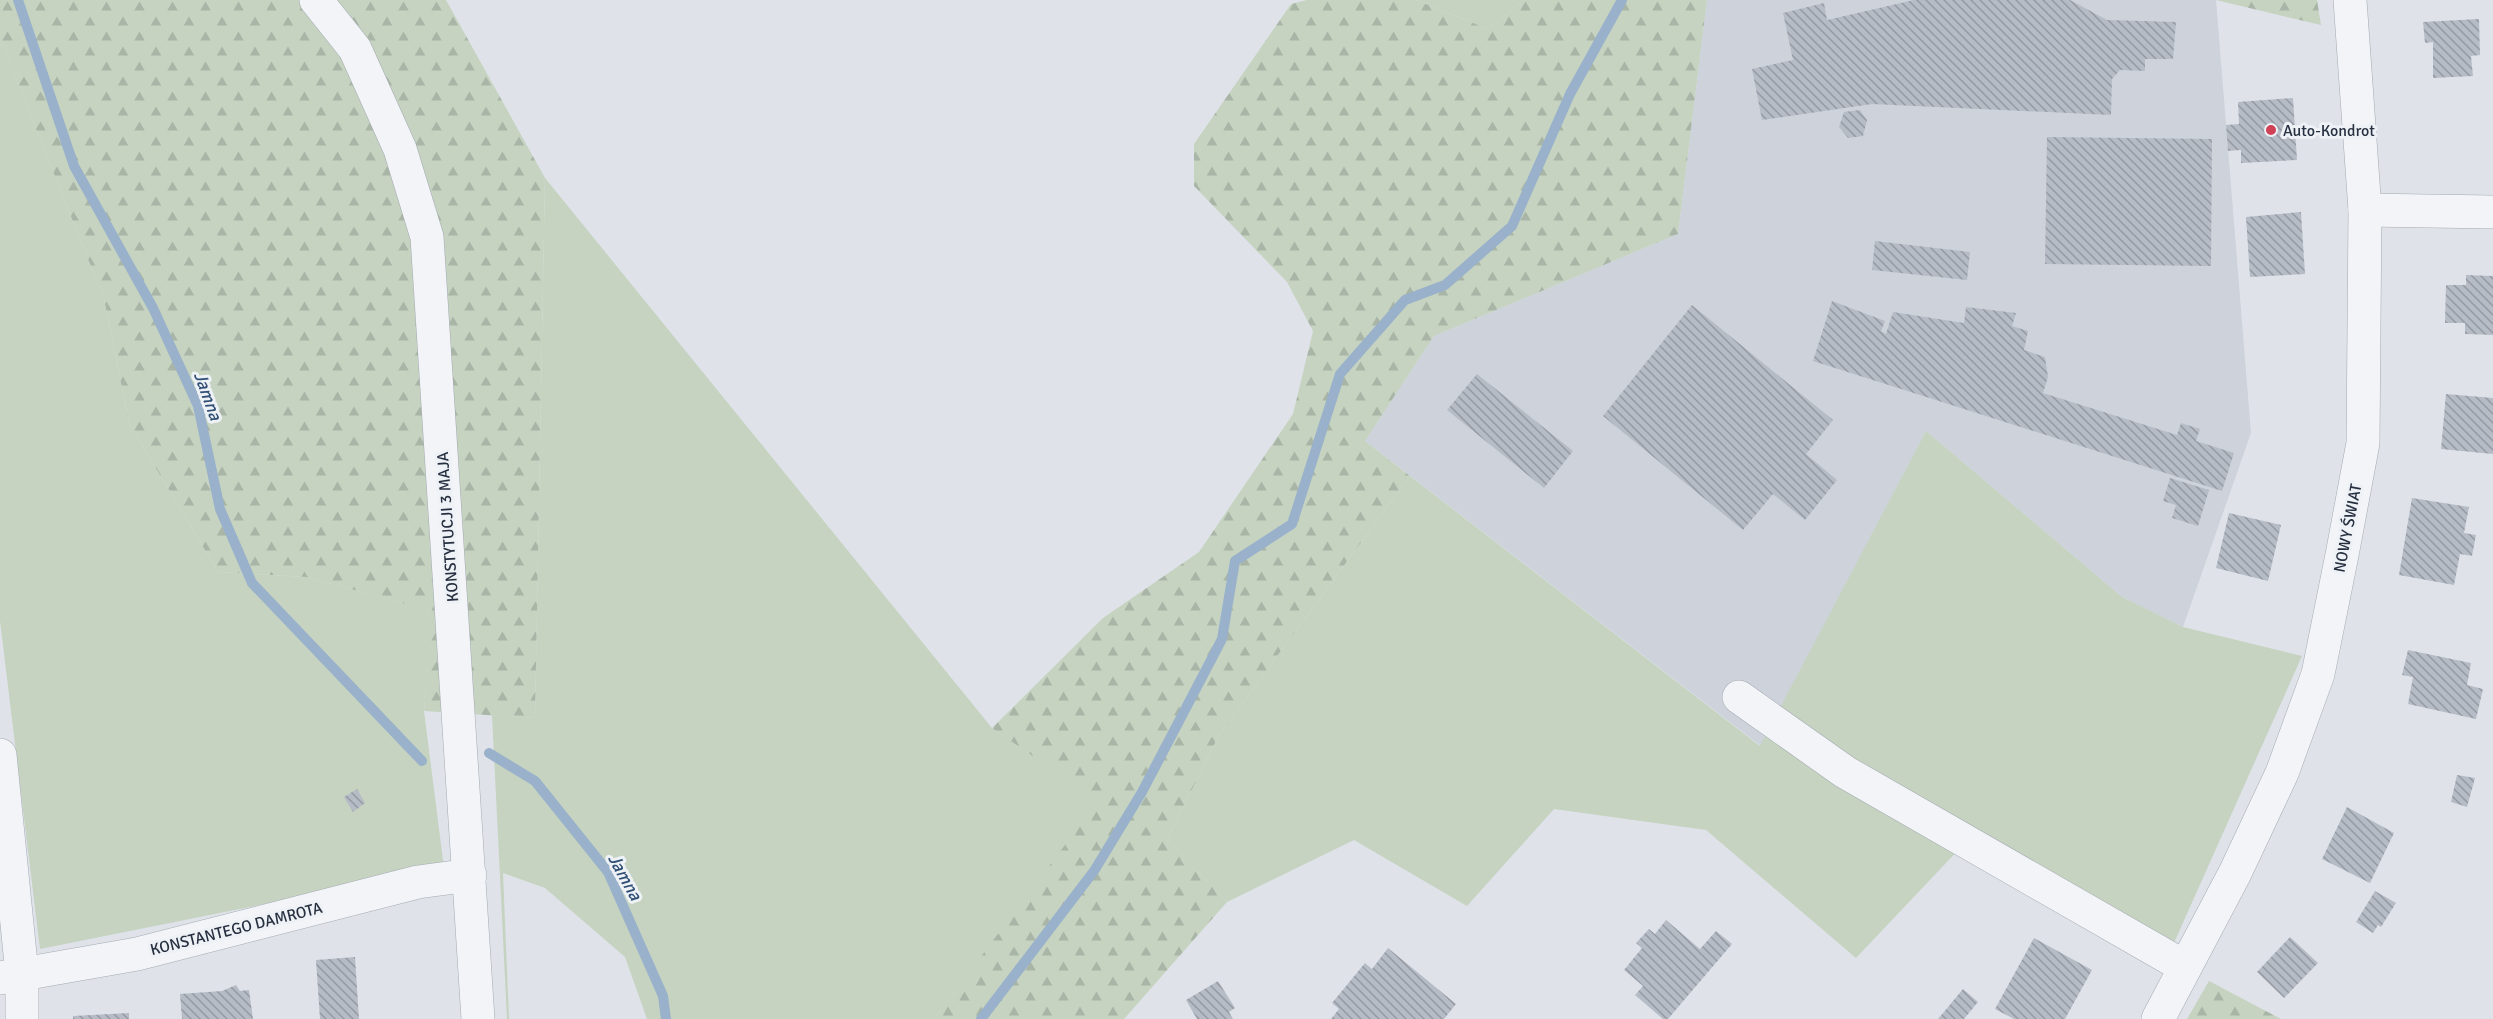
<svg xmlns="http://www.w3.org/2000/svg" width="2493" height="1019" font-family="Signika,sans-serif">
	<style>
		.built { fill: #cdd2db }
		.green { fill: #c5d3c0 }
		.forest { fill: url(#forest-firs) }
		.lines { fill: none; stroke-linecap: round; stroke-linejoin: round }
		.stream { stroke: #99b1ca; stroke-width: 10 }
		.building { fill: url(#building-back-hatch) }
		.minor-casing { stroke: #a4aab3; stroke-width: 34 }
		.minor { stroke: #f2f4f7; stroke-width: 33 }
		.poi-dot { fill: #d14156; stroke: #eef2f6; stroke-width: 2 }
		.labels { text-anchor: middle; stroke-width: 6; stroke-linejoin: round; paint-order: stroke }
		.poi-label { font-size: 16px; fill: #273040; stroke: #eef2f6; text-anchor: start }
		.street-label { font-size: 16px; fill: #273040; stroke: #eef2f6 }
		.water-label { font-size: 18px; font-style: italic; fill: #314f75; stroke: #eef2f6 }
	</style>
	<defs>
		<pattern id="forest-firs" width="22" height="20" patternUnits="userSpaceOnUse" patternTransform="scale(1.5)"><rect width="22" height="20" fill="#c5d3c0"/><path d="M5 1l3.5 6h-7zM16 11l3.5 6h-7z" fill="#a9b5a6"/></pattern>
		<pattern id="building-back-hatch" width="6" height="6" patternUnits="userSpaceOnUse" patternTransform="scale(1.5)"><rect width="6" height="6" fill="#b6bcc6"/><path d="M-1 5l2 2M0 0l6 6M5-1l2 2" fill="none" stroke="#9499a2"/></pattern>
	</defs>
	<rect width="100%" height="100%" fill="#dfe3e9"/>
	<!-- built -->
	<polygon class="built" points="1707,0 2216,0 2251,433 2183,627 2122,597 1926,431 1761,746 1365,441 1434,336 1678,234"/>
	<!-- green -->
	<g class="green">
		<polygon points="1416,0 1524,0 1488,29"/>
		<polygon points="0,39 104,299 129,423 218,572 306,577 433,611 424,711 444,868 40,949 0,621"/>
		<polygon points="545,178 992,728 1099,801 934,1019 647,1019 625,957 545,888 503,873 509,1019 507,1019 492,715 535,718"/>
		<polygon points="1926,431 2122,597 2183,627 2302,656 2161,972 1964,844 1856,958 1706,830 1554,809 1467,906 1354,840 1227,902 1167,840 1219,735 1410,476 1760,746"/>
	</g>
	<!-- forest -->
	<g class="forest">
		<polygon points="0,0 446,0 545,178 535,718 424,711 432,611 306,577 218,572 129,423 104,299 0,39"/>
		<polygon points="1307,0 1416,0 1488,29 1524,0 1707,0 1678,234 1434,336 1365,441 1410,476 1219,735 1167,840 1227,902 1124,1019 934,1019 1098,801 992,728 1103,618 1199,552 1293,414 1313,331 1287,282 1194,186 1194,144 1291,4"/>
		<polygon points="2214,0 2317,0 2321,25 2216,0"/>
		<polygon points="2209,981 2281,1019 2187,1019"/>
	</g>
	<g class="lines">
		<!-- stream -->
		<g class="stream">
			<polyline points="18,0 74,166 153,308 198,406 220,509 252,583 422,761"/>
			<polyline points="489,753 535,781 608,872 663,996 666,1019"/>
			<polyline points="981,1019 1094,871 1142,792 1222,639 1235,561 1292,524 1340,374 1405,300 1445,285 1512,226 1570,94 1622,0"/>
		</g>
	</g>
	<!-- building -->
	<g class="building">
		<polygon points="1914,0 2070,0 2107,20 2176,22 2173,59 2145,59 2145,71 2120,70 2112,79 2111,115 1872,104 1762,120 1752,69 1793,60 1783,13 1824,3 1827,20"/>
		<polygon points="2479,19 2480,55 2471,56 2473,76 2433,78 2433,42 2425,43 2423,22"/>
		<polygon points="2293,98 2297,160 2241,163 2241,150 2228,151 2226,125 2239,124 2238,102"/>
		<polygon points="1860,110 1867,120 1863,136 1848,138 1839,127 1844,112"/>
		<polygon points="2047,137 2212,139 2211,266 2045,264"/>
		<polygon points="2301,212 2305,274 2250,277 2246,217"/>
		<polygon points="1875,241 1970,252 1967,280 1872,270"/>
		<polygon points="2466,275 2493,276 2493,335 2465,334 2465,323 2445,323 2446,285 2466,285"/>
		<polygon points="1832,301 1885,321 1881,331 1886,334 1893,312 1964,323 1966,307 2016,313 2012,326 2028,331 2024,350 2045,357 2048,377 2043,393 2177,435 2181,423 2200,429 2196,441 2234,453 2222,491 1813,361"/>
		<polygon points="1692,305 1833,420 1806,454 1837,480 1805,520 1773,494 1743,530 1603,416"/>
		<polygon points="1477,374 1573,451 1544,488 1447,410"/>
		<polygon points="2446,394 2493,398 2493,454 2441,449"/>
		<polygon points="2170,478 2209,490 2198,526 2172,518 2176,505 2163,501"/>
		<polygon points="2412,498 2469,507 2464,533 2476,535 2472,556 2460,554 2454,585 2399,575"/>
		<polygon points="2229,513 2281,525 2268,581 2216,568"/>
		<polygon points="2408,650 2471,663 2467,685 2483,689 2476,719 2408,704 2413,677 2402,675"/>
		<polygon points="2457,775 2475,778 2467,807 2451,802"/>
		<polygon points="357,789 365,803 353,812 344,797"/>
		<polygon points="2347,807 2394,833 2370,883 2322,859"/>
		<polygon points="2375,891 2396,903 2381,927 2378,925 2373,933 2356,922"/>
		<polygon points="1666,920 1700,949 1716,931 1732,944 1668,1019 1663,1019 1635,995 1643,986 1624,970 1642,948 1636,943 1649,929 1655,934"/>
		<polygon points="2290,937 2318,963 2284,998 2257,972"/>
		<polygon points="2034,938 2092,970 2065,1019 2014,1019 1995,1009"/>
		<polygon points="1388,948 1456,1004 1444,1019 1331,1019 1339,1009 1332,1003 1365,963 1372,969"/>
		<polygon points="355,957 359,1019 320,1019 316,960"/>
		<polygon points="1218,981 1235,1008 1229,1012 1233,1019 1197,1019 1186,1000"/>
		<polygon points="236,985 240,991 249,990 253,1019 182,1019 180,994 222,991"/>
		<polygon points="1963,989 1978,1002 1964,1019 1938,1019"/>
		<polygon points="129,1013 129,1019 73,1019 73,1016"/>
	</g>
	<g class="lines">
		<!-- minor casing -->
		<g class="minor-casing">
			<g id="minor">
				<polyline points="316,0 355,49 400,149 427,237 478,1019"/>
				<polyline points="2365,210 2493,212"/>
				<polyline points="1739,697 1845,772 2185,967"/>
				<polyline points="0,755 22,974 22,1019"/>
				<polyline points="0,978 137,954 418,882 470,875"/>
				<polyline points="2158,1019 2235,873 2282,773 2318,674 2342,555 2363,443 2365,210 2350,0"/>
			</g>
		</g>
		<!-- minor -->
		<use href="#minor" class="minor"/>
	</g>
	<!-- markers -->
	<circle class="poi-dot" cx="2271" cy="130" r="6"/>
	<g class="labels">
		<!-- poi labels -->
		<g class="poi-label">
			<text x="2283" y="136">Auto-Kondrot</text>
		</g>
		<!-- street labels -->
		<g class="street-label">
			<text transform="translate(447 527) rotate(-94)" y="6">KONSTYTUCJI 3 MAJA</text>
			<text transform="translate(2347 528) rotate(-79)" y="6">NOWY ŚWIAT</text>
			<text transform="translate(236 928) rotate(-14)" y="6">KONSTANTEGO DAMROTA</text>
		</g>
		<!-- water labels -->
		<g class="water-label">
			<text transform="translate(208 396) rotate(70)" y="6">Jamna</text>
			<text transform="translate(625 877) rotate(61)" y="6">Jamna</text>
		</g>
	</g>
</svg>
